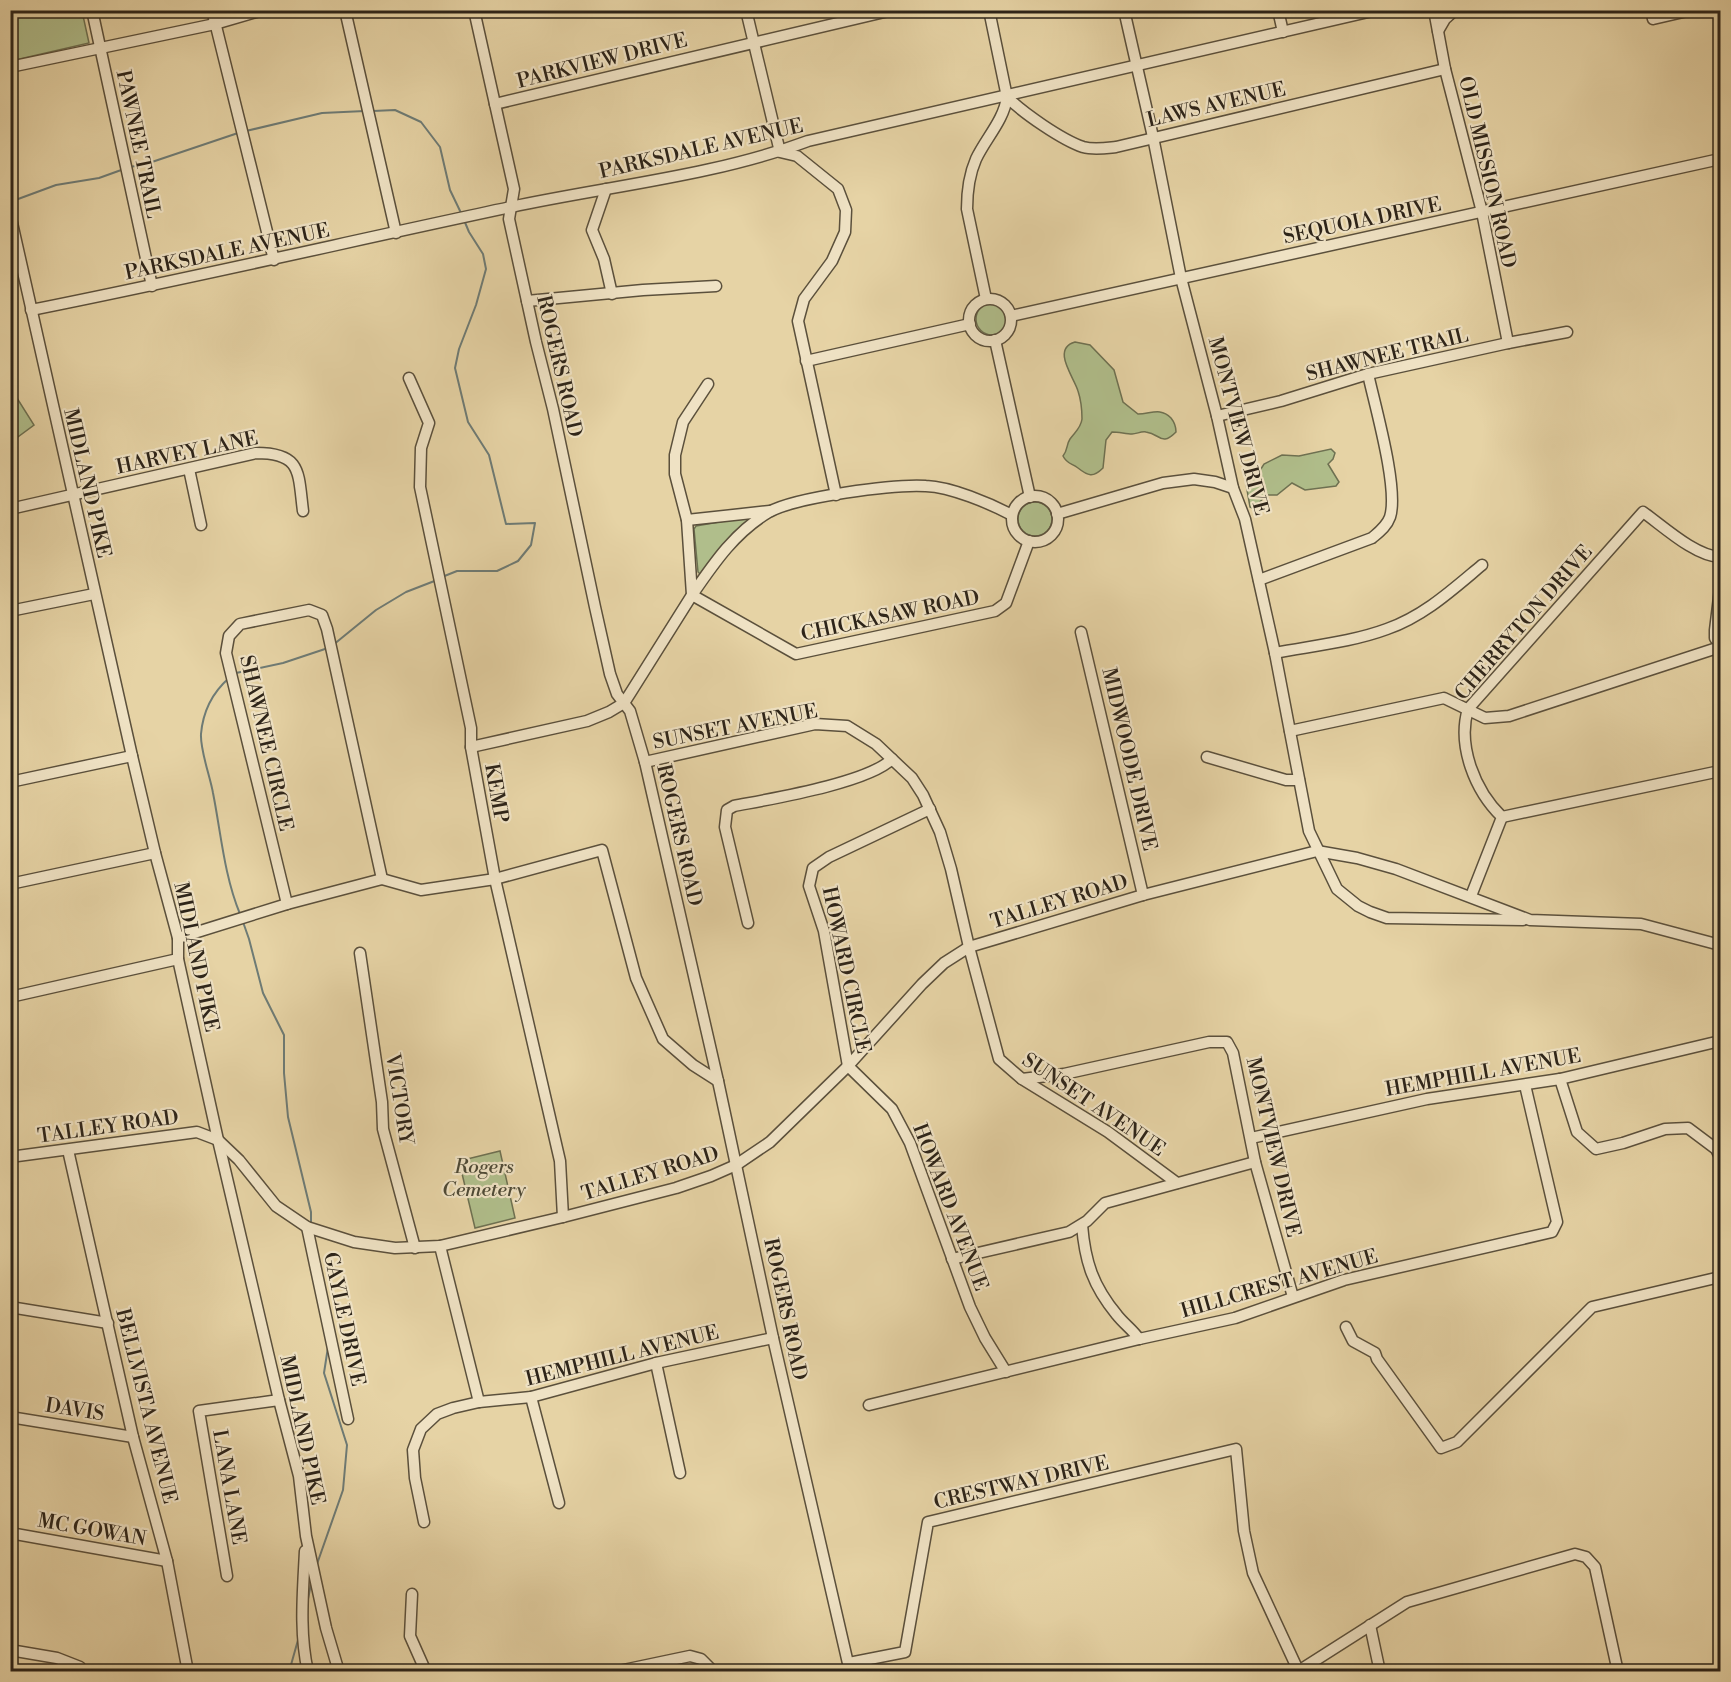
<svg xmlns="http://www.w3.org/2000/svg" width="1731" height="1682" font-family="'Libre Bodoni',serif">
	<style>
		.green { fill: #b0be8b; stroke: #6e7152; stroke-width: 1.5 }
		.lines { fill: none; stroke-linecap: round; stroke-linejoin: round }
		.stream { stroke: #6e7b75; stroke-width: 2 }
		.minor-casing { stroke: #5b503c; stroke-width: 13 }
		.minor { stroke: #efe2c4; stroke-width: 10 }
		.labels { text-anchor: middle; stroke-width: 4.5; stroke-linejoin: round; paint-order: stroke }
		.street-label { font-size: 20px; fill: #2d2419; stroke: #efe2c4 }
		.park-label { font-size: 20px; font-style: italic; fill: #4e4a36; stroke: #efe2c4 }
	</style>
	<rect width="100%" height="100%" fill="#e6d3a5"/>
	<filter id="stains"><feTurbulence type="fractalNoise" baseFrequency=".00333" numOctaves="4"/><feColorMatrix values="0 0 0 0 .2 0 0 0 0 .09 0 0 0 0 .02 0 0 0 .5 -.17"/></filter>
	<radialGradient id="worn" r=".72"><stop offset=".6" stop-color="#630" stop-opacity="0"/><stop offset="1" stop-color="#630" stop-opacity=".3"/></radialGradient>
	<!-- green -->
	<g class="green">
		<polygon points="10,11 82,11 89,43 11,61"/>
		<circle cx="992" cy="319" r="16"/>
		<path d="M1075,342l15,3 24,25 9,32 15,12c13,0 22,-7 33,4 4,5 5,8 5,14 -15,15 -15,2 -30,0 -5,-1 -9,2 -14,2 -6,0 -13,-2 -20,-2l-6,8 -3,28c-10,10 -15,8 -25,0 -7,-5 -11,-4 -15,-12 5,-6 3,-11 7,-17 5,-7 11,-11 12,-20 0,-9 -1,-19 -4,-28 -4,-14 -27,-42 -3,-49z"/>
		<polygon points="10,387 34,425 11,442 10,442"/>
		<polygon points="1331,449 1335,453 1333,459 1328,464 1339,482 1336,486 1305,490 1292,483 1277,495 1266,495 1254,509 1250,507 1246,484 1259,472 1264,464 1282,455 1299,456"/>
		<circle cx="1035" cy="519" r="17"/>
		<polygon points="748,517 749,520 734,532 700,574 698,572 694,529 696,526"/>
		<polygon points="500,1151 515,1218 475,1228 459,1161"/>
	</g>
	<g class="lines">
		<!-- stream -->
		<g class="stream">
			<polyline points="373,111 395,110 421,122 440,147 450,190 462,215"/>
			<polyline points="246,131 322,113 365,111"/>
			<polyline points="129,167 143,165 238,133"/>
			<polyline points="10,202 56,185 99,178 124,169"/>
			<polyline points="442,577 457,571 497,571 518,561 531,545 535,523 506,524 489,455 468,422 455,368 459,349 476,305 486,269 483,254 469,232 464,220"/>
			<polyline points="333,645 376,610 406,592 437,580"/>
			<polyline points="236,673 283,663 328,648"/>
			<path d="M229,678c-17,15 -26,33 -28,56 -1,16 9,42 12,59 8,40 11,82 27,121"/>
			<polyline points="243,922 249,939 263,993 284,1035 284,1073 288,1117 311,1212 311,1224"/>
			<polyline points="317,1564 343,1490 347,1445 324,1373 328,1347"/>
			<polyline points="308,1599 311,1584"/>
			<polyline points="289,1672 298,1640"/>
		</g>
		<!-- minor casing -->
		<g class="minor-casing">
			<g id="minor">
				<polyline points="92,10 152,286"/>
				<polyline points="212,10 274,260"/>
				<polyline points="345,10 396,233"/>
				<polyline points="474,10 514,189 509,219 536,342 553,409 595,607 610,674 617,694 630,711 645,762 718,1081 773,1338 850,1672"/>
				<polyline points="746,10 780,152 797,156 838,189 846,210 845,232 832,261 804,299 798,321 836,495"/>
				<polyline points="1124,10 1153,137 1181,278 1217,416 1233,488 1245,519 1275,653 1309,831 1337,889 1358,906 1370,912 1387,918 1523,920"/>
				<polyline points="1278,10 1283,32"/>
				<polyline points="1434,10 1445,69 1482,212 1508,343"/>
				<polyline points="1651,10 1653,19 1692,10"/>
				<polyline points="1438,31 1445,19 1455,10"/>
				<polyline points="10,67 215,24 263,10"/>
				<path d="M1007,97c16,16 55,43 76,50 11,3 23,1 33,0l329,-78"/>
				<polyline points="495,104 893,10"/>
				<polyline points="606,189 592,230 604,259 612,294"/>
				<polyline points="10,214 132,756 155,853 178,938 178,959 218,1140 279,1400 299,1476 306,1536 326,1628 339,1672"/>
				<path d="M986,299l-19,-90c0,-17 2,-34 9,-50 10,-21 28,-39 31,-62l-18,-87"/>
				<circle cx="990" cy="320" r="21"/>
				<polyline points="527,301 643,290 716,286"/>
				<path d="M31,310c161,-32 320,-69 480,-103 98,-21 203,-31 297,-66l569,-131"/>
				<polyline points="1011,316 1720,159"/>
				<polyline points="995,340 1030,497"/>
				<polyline points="806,361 970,324"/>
				<polyline points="409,378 429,423 421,448 420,487 471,728 471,747 495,879 560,1161 563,1217"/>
				<polyline points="1217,416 1281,401 1368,374 1508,343 1567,332"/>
				<polyline points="189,469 201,525"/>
				<circle cx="1035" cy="519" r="23"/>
				<path d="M10,509l246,-56c46,0 42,19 47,58"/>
				<polyline points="1057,514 1163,483 1194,479 1215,482 1233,488"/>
				<path d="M1012,515c-23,-12 -61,-28 -86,-29 -32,-2 -130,11 -157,26 -34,20 -55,51 -77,83l104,59 199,-43 11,-8 23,-62"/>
				<polyline points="687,520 770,511"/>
				<path d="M1259,580l113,-42c7,-6 15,-12 18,-21 9,-28 -15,-111 -22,-143"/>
				<polyline points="1720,589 1715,630 1715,638 1720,645"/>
				<polyline points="10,611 94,594"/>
				<polyline points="1081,632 1143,895"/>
				<path d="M1275,653c36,-7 77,-11 112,-24 37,-13 65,-39 95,-64"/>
				<polyline points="1290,731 1444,698 1485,718 1509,716 1720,647"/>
				<polyline points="471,747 587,721 609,712 624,703 631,692 692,595 687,520 675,474 675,455 683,422 708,384"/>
				<polyline points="1207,757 1286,780 1299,780"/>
				<polyline points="645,762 815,724 847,726 876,744 912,778 923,795 940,832 951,869 969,947 999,1059 1022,1079 1108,1132 1177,1183"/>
				<polyline points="10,782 132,756"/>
				<polyline points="930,809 829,857 813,868 809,886 824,931 848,1066 892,1109 910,1143 970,1307 985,1338 1006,1372"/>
				<polyline points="1502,817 1720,771"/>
				<polyline points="10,884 155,853"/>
				<path d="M1471,896l31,-79c-27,-26 -45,-71 -34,-108l175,-197c21,15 52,44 77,45"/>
				<polyline points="287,904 226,653 229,636 240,624 309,610 322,615 327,629 382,879"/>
				<path d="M748,923l-23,-96 2,-17 7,-4c36,-7 134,-23 158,-47"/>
				<polyline points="178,938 287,904 382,879 421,890 495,879 602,850 636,978 663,1039 693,1065 718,1081"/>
				<polyline points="360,953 382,1102 383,1129 415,1248"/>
				<polyline points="10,997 178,959"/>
				<polyline points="1022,1079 1064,1074 1209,1042 1227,1042 1233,1053 1255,1162 1293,1297"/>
				<polyline points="1560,1079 1577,1132 1596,1149 1623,1143 1665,1129 1688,1128 1716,1149 1720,1157"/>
				<polyline points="1251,1138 1427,1099 1560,1079 1720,1041"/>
				<polyline points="68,1150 133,1437 167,1561 188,1672"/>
				<polyline points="10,1157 197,1132 218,1140 239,1160 276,1206 307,1227 354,1242 395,1248 440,1246 563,1217 676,1188 711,1176 736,1165 770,1142 848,1066 922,984 944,963 969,947 1143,895 1317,851 1357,858 1396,869 1530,920 1641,924 1720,945"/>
				<path d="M1082,1225c3,37 11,61 35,90 7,9 16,15 22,24"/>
				<polyline points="307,1227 348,1419"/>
				<polyline points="440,1246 479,1402"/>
				<polyline points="952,1259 1069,1232 1087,1221 1105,1203 1255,1162"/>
				<polyline points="10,1307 108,1323"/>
				<polyline points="1346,1327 1353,1341 1375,1353 1377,1359 1441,1448 1457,1442 1592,1307 1720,1277"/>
				<polyline points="656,1363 680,1473"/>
				<polyline points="531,1397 559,1503"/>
				<polyline points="869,1405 1139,1339 1235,1318 1344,1280 1552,1232 1557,1222 1525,1085"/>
				<polyline points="10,1417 133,1437"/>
				<polyline points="424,1522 415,1478 413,1450 421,1429 437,1414 453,1408 479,1402 531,1397 656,1363 773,1338"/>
				<polyline points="10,1533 167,1561"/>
				<path d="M305,1551c-2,41 -6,81 3,121"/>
				<polyline points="227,1576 199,1411 279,1400"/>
				<polyline points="412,1594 410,1636 426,1672"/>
				<polyline points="1370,1625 1380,1672"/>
				<polyline points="10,1650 57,1658 80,1667 82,1672"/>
				<polyline points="849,1663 905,1652 928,1522 1236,1449 1244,1531 1253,1573 1298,1670"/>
				<polyline points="614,1672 690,1656 701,1659 714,1672"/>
				<polyline points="1297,1672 1407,1602 1575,1554 1586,1557 1595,1567 1618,1672"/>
			</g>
		</g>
		<!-- minor -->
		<use href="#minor" class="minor"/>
	</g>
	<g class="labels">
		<!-- street labels -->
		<g class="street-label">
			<text transform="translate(602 60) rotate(-14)" y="7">PARKVIEW DRIVE</text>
			<text transform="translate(1216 104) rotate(-13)" y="7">LAWS AVENUE</text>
			<text transform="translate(139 144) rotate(78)" y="7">PAWNEE TRAIL</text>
			<text transform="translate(701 148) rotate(-13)" y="7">PARKSDALE AVENUE</text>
			<text transform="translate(1488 172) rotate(77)" y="7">OLD MISSION ROAD</text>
			<text transform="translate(1362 220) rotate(-12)" y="7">SEQUOIA DRIVE</text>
			<text transform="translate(227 251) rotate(-12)" y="7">PARKSDALE AVENUE</text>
			<text transform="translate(1387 354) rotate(-14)" y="7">SHAWNEE TRAIL</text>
			<text transform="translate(560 366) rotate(77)" y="7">ROGERS ROAD</text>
			<text transform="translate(1239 426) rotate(75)" y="7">MONTVIEW DRIVE</text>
			<text transform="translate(187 452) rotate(-12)" y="7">HARVEY LANE</text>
			<text transform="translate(88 483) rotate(77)" y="7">MIDLAND PIKE</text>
			<text transform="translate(890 615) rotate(-12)" y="7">CHICKASAW ROAD</text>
			<text transform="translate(1523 622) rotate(-49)" y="7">CHERRYTON DRIVE</text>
			<text transform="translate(735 726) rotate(-11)" y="7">SUNSET AVENUE</text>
			<text transform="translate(267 743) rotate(77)" y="7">SHAWNEE CIRCLE</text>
			<text transform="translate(1130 759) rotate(77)" y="7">MIDWOODE DRIVE</text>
			<text transform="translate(497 793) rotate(80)" y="7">KEMP</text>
			<text transform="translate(680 835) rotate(77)" y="7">ROGERS ROAD</text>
			<text transform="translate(1059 901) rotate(-17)" y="7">TALLEY ROAD</text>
			<text transform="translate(197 957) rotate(78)" y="7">MIDLAND PIKE</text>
			<text transform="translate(847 970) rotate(78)" y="7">HOWARD CIRCLE</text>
			<text transform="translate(1483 1072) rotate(-10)" y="7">HEMPHILL AVENUE</text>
			<text transform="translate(400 1099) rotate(81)" y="7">VICTORY</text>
			<text transform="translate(1094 1104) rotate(34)" y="7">SUNSET AVENUE</text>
			<text transform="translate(108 1126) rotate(-8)" y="7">TALLEY ROAD</text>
			<text transform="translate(1274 1147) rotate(77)" y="7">MONTVIEW DRIVE</text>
			<text transform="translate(650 1173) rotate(-17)" y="7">TALLEY ROAD</text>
			<text transform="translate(951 1207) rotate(69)" y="7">HOWARD AVENUE</text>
			<text transform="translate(1279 1283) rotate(-16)" y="7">HILLCREST AVENUE</text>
			<text transform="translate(786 1309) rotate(78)" y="7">ROGERS ROAD</text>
			<text transform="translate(345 1319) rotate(78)" y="7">GAYLE DRIVE</text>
			<text transform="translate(622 1355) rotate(-14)" y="7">HEMPHILL AVENUE</text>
			<text transform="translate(147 1406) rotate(76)" y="7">BELLVISTA AVENUE</text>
			<text transform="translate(75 1409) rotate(9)" y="7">DAVIS</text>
			<text transform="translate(303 1430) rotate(78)" y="7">MIDLAND PIKE</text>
			<text transform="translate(1021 1482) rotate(-13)" y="7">CRESTWAY DRIVE</text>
			<text transform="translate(230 1487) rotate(80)" y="7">LANA LANE</text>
			<text transform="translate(92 1529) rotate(10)" y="7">MC GOWAN</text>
		</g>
		<!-- park labels -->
		<g class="park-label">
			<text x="484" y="1173">Rogers<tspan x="484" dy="23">Cemetery</tspan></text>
		</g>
	</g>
	<!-- margin -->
	<rect width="1731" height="1682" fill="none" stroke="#e6d3a5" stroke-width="36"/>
	<rect x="12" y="12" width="1707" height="1658" fill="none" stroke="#2d2419" stroke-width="3"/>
	<rect x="18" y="18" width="1695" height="1646" fill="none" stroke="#2d2419" stroke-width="1.5"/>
	<rect width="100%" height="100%" filter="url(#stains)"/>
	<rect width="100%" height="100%" fill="url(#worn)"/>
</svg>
